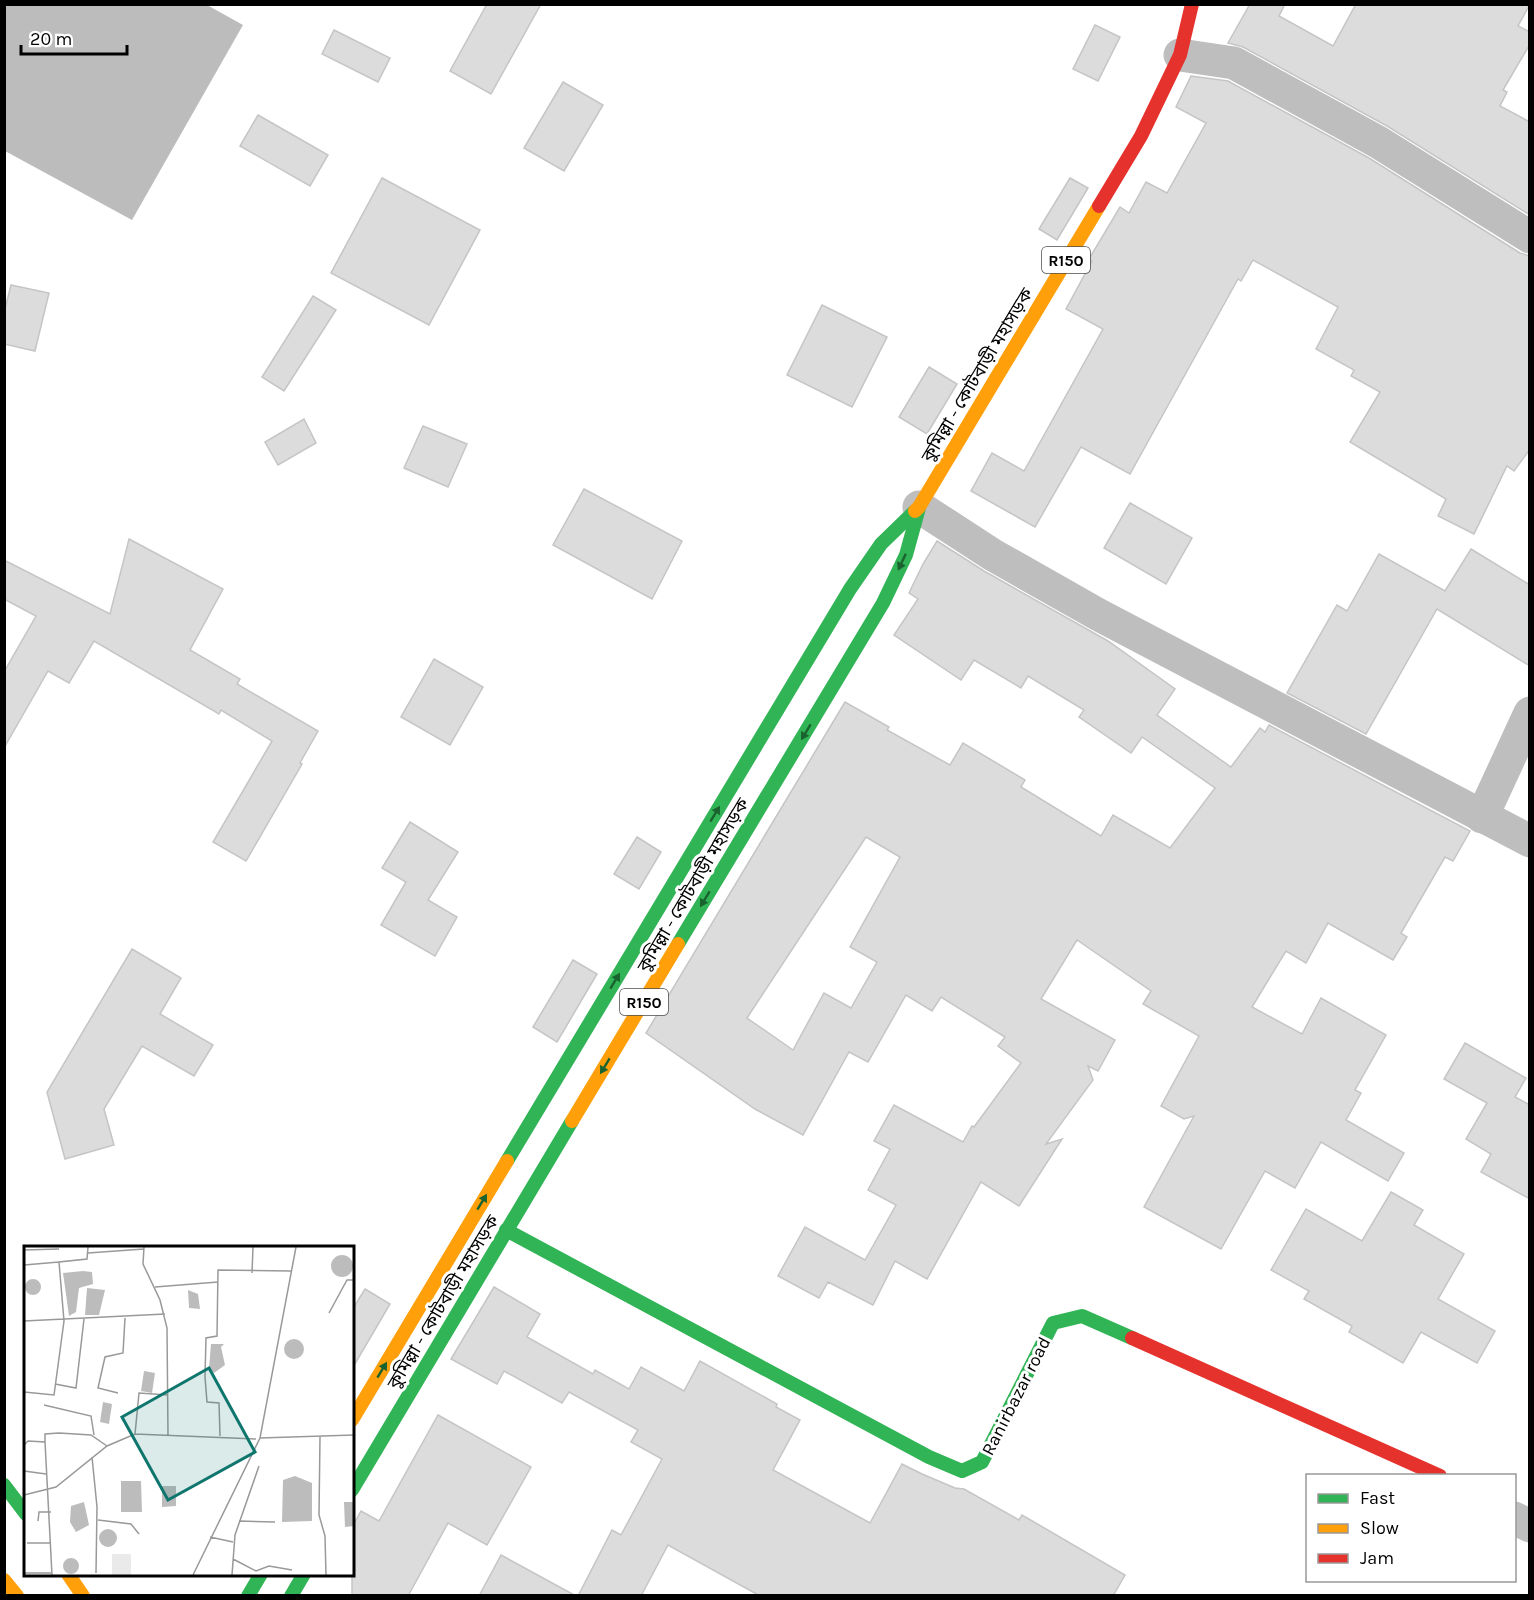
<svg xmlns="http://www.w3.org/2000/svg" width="1534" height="1600" font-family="Karla,'Noto Sans Bengali',sans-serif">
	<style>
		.water { fill: #bcbcbc }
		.building { fill: #dcdcdc; stroke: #c5c5c5; stroke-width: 1.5; fill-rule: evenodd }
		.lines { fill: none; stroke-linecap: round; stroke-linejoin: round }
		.street { stroke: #bebebe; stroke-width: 33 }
		.fast { stroke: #30b455; stroke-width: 14 }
		.slow { stroke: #ff9f0a; stroke-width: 14 }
		.jam { stroke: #e5322d; stroke-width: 14 }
		.oneway { fill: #1a632f }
		.labels { text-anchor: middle; stroke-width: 6; stroke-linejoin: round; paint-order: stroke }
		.shield { fill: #fff; stroke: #4c4c4c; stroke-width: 1.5 }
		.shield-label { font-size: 16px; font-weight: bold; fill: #000 }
		.street-label { font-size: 18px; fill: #000; stroke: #fff }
		.inset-road { fill: none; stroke: #999; stroke-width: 1.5 }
		.view { fill: #0f766e; fill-opacity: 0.15; stroke: #0f766e; stroke-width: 3 }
		.inset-edge { fill: none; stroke: #000; stroke-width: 3 }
	</style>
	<rect width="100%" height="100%" fill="#fff"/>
	<!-- water -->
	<polygon class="water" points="4,5 207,5 243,25 132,220 5,151"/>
	<!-- building -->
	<g class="building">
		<polygon points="487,4 541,4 491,94 450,71"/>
		<polygon points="1250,4 1285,4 1279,16 1333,46 1356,4 1530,4 1518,26 1530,32 1530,44 1503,90 1507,92 1500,106 1530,122 1530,215 1387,126 1243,47 1228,43"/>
		<polygon points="1095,25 1120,37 1098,81 1073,69"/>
		<polygon points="334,30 390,58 378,82 322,54"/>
		<polygon points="1191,76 1228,81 1369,158 1520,253 1530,256 1530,449 1514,471 1507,466 1474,534 1438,516 1446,499 1350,442 1380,392 1351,376 1354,370 1316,349 1338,307 1253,260 1241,281 1238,279 1130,474 1081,447 1035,527 971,491 992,453 1024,471 1103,329 1066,309 1092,261 1089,259 1120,207 1129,213 1146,182 1167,193 1206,123 1176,107"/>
		<polygon points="563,82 603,105 564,171 524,148"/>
		<polygon points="258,115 328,155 310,186 240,146"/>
		<polygon points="382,178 480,230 429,325 331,273"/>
		<polygon points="1070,178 1088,188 1057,240 1039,229"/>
		<polygon points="11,285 49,293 35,351 4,344 4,313"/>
		<polygon points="313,296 336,310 284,391 262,377"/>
		<polygon points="822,305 887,337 852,407 787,375"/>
		<polygon points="929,367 957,384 927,434 899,417"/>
		<polygon points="304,419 316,443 278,465 265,442"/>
		<polygon points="423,426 467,444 448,487 404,468"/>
		<polygon points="584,489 682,541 652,599 553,545"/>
		<polygon points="1130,503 1192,538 1166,584 1104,548"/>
		<polygon points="129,539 223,589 190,650 240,679 237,684 318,731 300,763 302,764 246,861 213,842 272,741 221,710 219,714 94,641 69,683 48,671 4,748 4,672 36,616 4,599 4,560 110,614"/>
		<path d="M937,541l47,30 124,70 67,48 -18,26 74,52 29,-39 5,4 4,-7 201,106 -17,30 -8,-4 -44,76 6,4 -14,23 -65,-37 -22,40 -20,-12 -34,56 50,27 19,-36 65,37 -31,55 6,3 -15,27 58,33 -16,28 -67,-39 -26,46 -30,-17 -44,78 -77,-42 50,-91 -10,3 -23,-13 38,-70 -56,-32 8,-13 -74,-51 -36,59 74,41 -17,31 -10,-5 5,14 -47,64 16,-5 -43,67 -38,-24 -54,97 -32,-18 -22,44 -45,-23 -9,16 -41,-22 27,-49 60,33 31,-55 -28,-15 22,-41 -16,-8 20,-36 69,37 9,-16 2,1 47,-64 -23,-17 7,-9 -64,-40 -9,14 -26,-16 -38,67 -19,-10 -46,83 -48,-26 -109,-76 199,-331 44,25 -2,3 63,35 13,-22 62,37 -4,7 80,49 12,-21 57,33 45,-60 -73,-51 -11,16 -52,-36 5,-7 -56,-34 -7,12 -47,-28 -13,20 -67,-45 24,-36 -9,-6 14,-29zM866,837l34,20 -50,90 27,15 -26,46 -27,-15 -31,57 -46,-32z"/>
		<polygon points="1471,549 1530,585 1530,666 1437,609 1366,734 1287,693 1337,605 1347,611 1379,554 1445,591"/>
		<polygon points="434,659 483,687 450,745 401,717"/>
		<polygon points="410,822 458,852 428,900 457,917 435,956 381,925 406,882 382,868"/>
		<polygon points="637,837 661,852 639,889 614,874"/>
		<polygon points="132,949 181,978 160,1014 213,1045 194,1076 142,1046 104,1109 114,1145 65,1159 47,1092"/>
		<polygon points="573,960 597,974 557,1042 533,1027"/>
		<polygon points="1465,1043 1526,1078 1515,1097 1530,1105 1530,1199 1481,1172 1491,1154 1466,1139 1487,1103 1444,1079"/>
		<polygon points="1391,1192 1423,1210 1414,1225 1464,1254 1438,1299 1495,1331 1477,1363 1421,1332 1403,1363 1349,1332 1352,1326 1304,1299 1309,1291 1271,1270 1306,1209 1362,1241"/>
		<polygon points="494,1287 540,1314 527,1337 593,1374 595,1370 629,1389 641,1367 684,1391 700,1361 777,1404 776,1407 800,1420 773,1470 870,1523 902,1464 922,1474 955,1488 964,1489 1019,1520 1022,1515 1125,1575 1113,1596 760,1596 668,1545 641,1596 578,1596 612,1530 621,1535 662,1459 631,1442 638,1430 569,1392 562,1403 504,1371 497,1384 451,1359"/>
		<polygon points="365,1289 390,1304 352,1369 352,1310"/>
		<polygon points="438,1415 531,1467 487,1545 448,1523 408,1596 352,1596 352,1527 361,1511 379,1521"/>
		<polygon points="501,1555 576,1596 479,1596"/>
	</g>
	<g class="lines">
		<!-- street -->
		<g class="street">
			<polyline points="1180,55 1234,63 1378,142 1530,237"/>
			<polyline points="919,507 993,555 1099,615 1530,841"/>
			<polyline points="1482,817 1530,713"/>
			<polyline points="1514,1518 1530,1526"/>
		</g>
		<!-- fast -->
		<g class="fast">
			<polyline points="678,944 883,603 906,555 919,508"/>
			<polyline points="507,1161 850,589 881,544 915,511"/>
			<polyline points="506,1230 929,1457 962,1471 982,1462 1053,1323 1082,1316 1132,1338"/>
			<polyline points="4,1485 26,1514"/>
			<polyline points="352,1490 572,1121"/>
			<polyline points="248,1596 261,1574"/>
			<polyline points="291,1596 304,1574"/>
		</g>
		<!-- slow -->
		<g class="slow">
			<polyline points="915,511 919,507 1099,206"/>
			<polyline points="572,1121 678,944"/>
			<polyline points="352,1420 507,1161"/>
			<polyline points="68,1574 83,1596"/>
			<polyline points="4,1580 17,1596"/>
		</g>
		<!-- jam -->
		<g class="jam">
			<polyline points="1099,206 1141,136 1180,55 1192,4"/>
			<polyline points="1132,1338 1440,1476"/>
		</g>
	</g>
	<!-- one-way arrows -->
	<defs><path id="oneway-solid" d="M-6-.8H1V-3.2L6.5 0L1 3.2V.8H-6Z" transform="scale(1.5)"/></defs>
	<g class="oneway">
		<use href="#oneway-solid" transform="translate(902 562) rotate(115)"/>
		<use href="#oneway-solid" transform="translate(806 732) rotate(121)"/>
		<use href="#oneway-solid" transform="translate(715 814) rotate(-59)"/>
		<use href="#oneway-solid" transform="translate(705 899) rotate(121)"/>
		<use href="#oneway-solid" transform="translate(615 981) rotate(-59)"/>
		<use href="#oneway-solid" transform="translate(605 1066) rotate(121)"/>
		<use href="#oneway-solid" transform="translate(482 1202) rotate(-59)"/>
		<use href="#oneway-solid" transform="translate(382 1370) rotate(-59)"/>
	</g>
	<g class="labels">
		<!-- shield labels -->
		<g class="shield">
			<rect x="1042" y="247" width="48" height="26" rx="4.5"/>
			<rect x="620" y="989" width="48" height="26" rx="4.5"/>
		</g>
		<g class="shield-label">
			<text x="1066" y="266">R150</text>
			<text x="644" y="1008">R150</text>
		</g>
		<!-- street labels -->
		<g class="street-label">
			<text transform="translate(977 375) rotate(-59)" y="6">কুমিল্লা - কোটবাড়ী মহাসড়ক</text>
			<text transform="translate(693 885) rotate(-59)" y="6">কুমিল্লা - কোটবাড়ী মহাসড়ক</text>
			<text transform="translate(443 1302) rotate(-59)" y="6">কুমিল্লা - কোটবাড়ী মহাসড়ক</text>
			<text transform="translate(1016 1396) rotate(-63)" y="6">Ranirbazar road</text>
		</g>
	</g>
	<!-- overview -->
	<g transform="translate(24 1246)">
		<rect width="330" height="330" fill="#fff"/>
		<path d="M88,308h19v21h-19z" fill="#eaeaea"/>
		<path d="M307 20a11 11 0 1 1 22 0a11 11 0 1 1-22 0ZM59,25l9,1 1,12 -14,4 -3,24 -7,4 -6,-43zM1 41a8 8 0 1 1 16 0a8 8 0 1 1-16 0ZM63,42l18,2 -6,25h-14zM164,44l10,4 2,15 -11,-1zM260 103a10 10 0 1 1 20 0a10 10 0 1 1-20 0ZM187,98h13l-3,3 4,18 -11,8 -5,-4zM120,125l11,2 -3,20 -11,-2zM79,156l9,2 -3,20 -9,-2zM271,230l17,7v38l-30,1 1,-42zM97,235h20l1,31h-21zM138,240h14v20l-14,1zM60,256l5,23 -13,7 -6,-10 1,-16zM320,256h10v24l-9,1zM75 292a9 9 0 1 1 18 0a9 9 0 1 1-18 0ZM39 320a8 8 0 1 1 16 0a8 8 0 1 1-16 0Z" fill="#bcbcbc"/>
		<path class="inset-road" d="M120,1l-1,17 17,36 7,28 1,107M0,4l35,-1M64,7l56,-4M0,19l35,-3M228,27l1,-26M131,41l63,-5M305,67l18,-33h7M0,75l141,-7M31,138l21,4 8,-69M0,146l30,3 10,-74 -5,-59 28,-3 1,-12M94,147l-20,-5 7,-31 18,-4 2,-35M20,159l47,11 3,19M111,188l4,-41 29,2M196,190l-1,-33 -12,-1 -2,-25 1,-39 11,-2 1,-66 73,1M296,191l-1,78 6,21 1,39M236,192l94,-3M21,196v-8l14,-1 32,2 16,11M0,199l4,-4 17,1 7,133M68,211l5,50 -1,66M0,225l22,3M0,249l32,-8 51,-41 28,-12 121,5M74,274l33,4 8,10M14,275l1,-9h12M215,275l36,1M186,291l23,5M3,297h24M209,313l23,12 13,-5 23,4M0,327h27M169,329l67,-137 36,-191M208,329l3,-40 24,-69"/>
		<path class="view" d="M185,122l46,84 -87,48 -46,-83z"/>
		<rect width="330" height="330" class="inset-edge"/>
	</g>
	<!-- border -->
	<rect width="1534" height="1600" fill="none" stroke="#000000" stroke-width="12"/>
	<!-- legend -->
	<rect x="1306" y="1474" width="210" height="108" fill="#ffffff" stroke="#999999" stroke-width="1.5"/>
	<rect x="1318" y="1494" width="30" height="9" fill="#30b455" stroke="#999999" stroke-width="1.5"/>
	<text x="1360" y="1504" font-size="18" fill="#000000">Fast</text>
	<rect x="1318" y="1524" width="30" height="9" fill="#ff9f0a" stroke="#999999" stroke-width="1.5"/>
	<text x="1360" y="1534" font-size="18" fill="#000000">Slow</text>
	<rect x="1318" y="1554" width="30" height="9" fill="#e5322d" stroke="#999999" stroke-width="1.5"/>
	<text x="1360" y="1564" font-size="18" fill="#000000">Jam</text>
	<!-- scale -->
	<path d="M21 45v9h106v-9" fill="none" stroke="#000000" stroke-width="3"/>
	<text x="30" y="45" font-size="18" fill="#000000" stroke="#ffffff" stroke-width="4.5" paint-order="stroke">20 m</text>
</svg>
